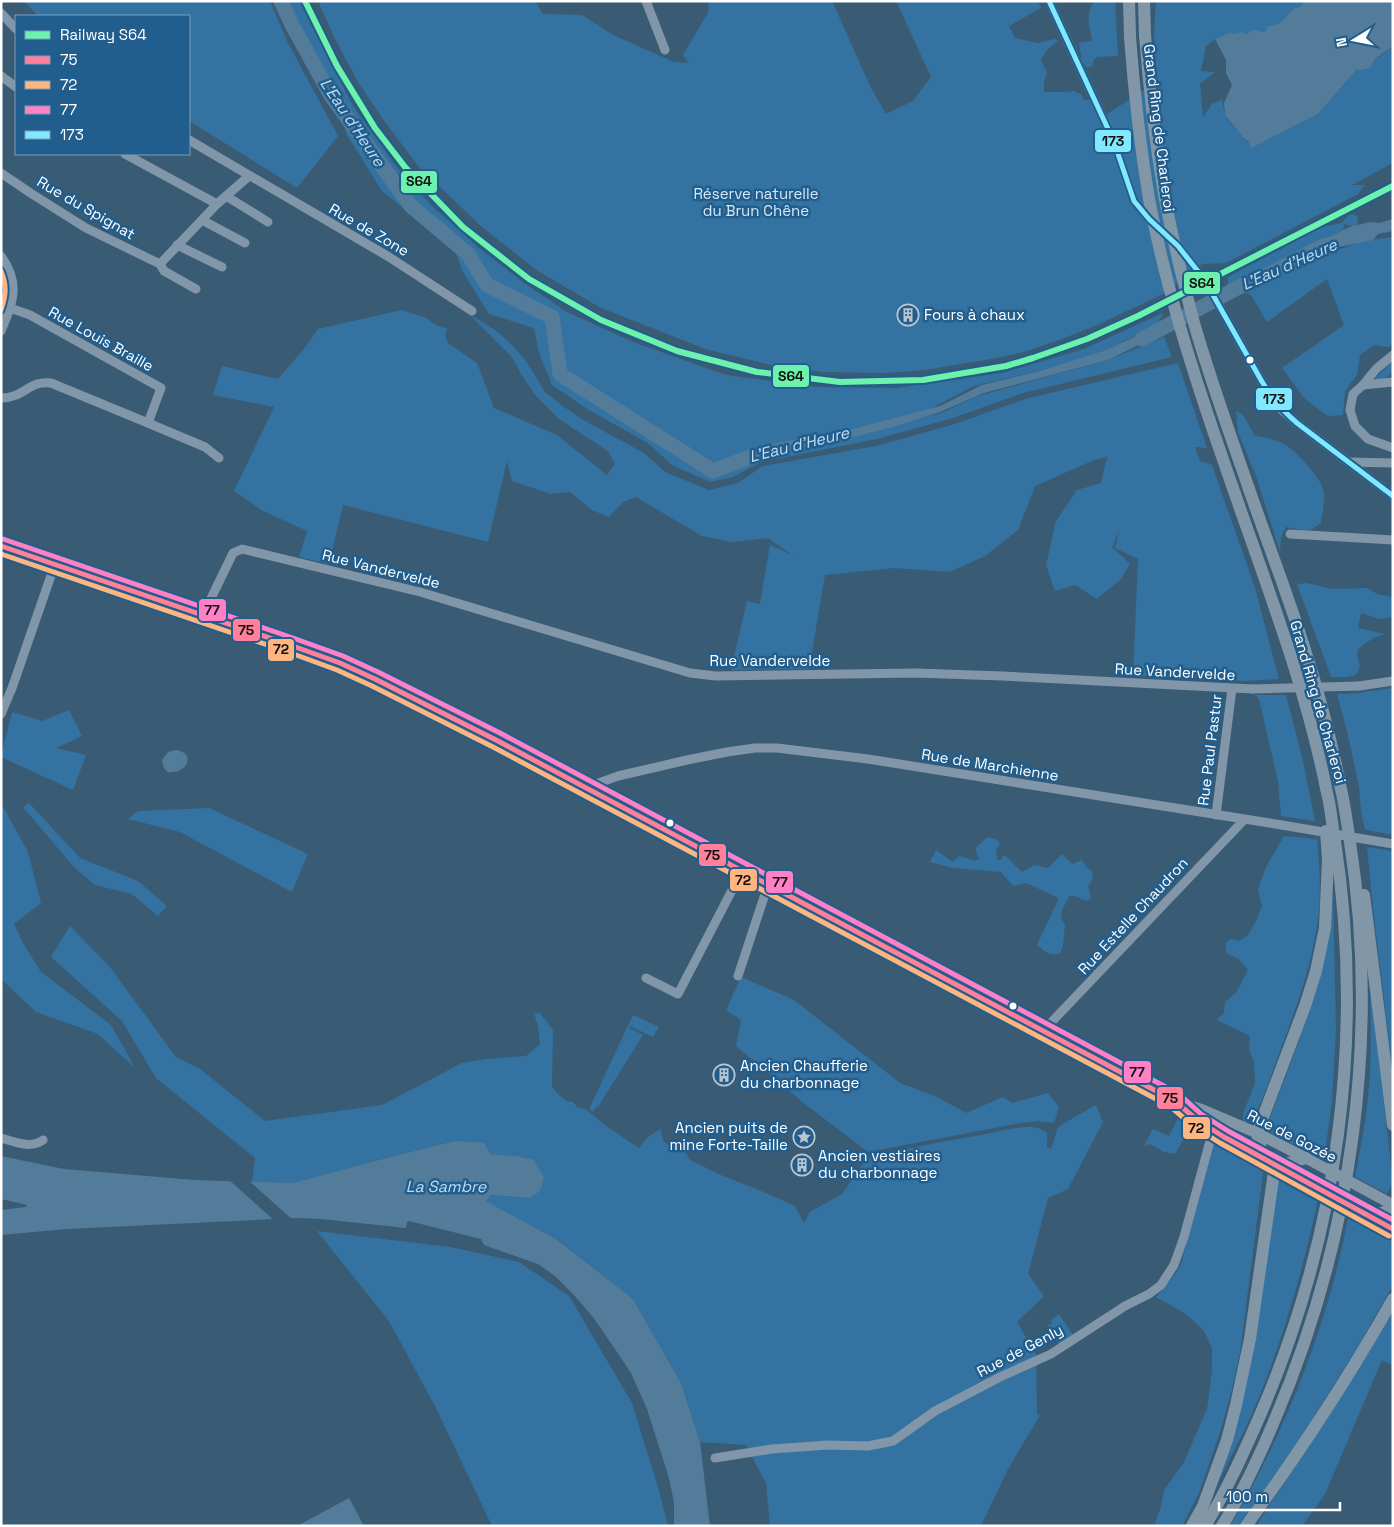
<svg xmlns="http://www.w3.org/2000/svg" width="1394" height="1527" font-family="'Space Grotesk',sans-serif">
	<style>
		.green { fill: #3473a1 }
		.water { fill: #537c9b }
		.pier { fill: #3a5b74 }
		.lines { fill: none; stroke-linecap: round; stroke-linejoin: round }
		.river { stroke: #537c9b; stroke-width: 15 }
		.minor { stroke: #8197a9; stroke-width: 9 }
		.major { stroke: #8196a7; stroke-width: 11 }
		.highway { stroke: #8197a7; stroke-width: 12 }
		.minor-bridge { stroke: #8197a9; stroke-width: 9 }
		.major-bridge { stroke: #8196a7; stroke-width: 11 }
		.highway-bridge { stroke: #8197a7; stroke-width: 12 }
		.bus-1-casing { stroke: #225e8d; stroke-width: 9 }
		.bus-2-casing { stroke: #225e8d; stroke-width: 9 }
		.bus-3-casing { stroke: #225e8d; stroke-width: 9 }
		.bus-4-casing { stroke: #225e8d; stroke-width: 9 }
		.bus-1 { stroke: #ff8098; stroke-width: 5 }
		.bus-2 { stroke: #ffb580; stroke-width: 5 }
		.bus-3 { stroke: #ff80c5; stroke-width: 5 }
		.bus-4 { stroke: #80e8ff; stroke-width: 5 }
		.rail-1-casing { stroke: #225e8d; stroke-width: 10 }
		.rail-1 { stroke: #6df2ae; stroke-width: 6 }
		.bus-dot { fill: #fff; stroke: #225e8d; stroke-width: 2 }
		.labels { text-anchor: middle; stroke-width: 5; stroke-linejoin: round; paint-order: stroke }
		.street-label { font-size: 15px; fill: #fff; stroke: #225e8d }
		.park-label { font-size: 15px; fill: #d5eaf9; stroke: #225e8d }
		.poi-label { font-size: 15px; fill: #fff; stroke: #225e8d; text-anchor: start }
		.water-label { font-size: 16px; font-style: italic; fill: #bcdcf3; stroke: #225e8d }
		.line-badge { stroke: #225e8d; stroke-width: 2 }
		.pale-badge-label { font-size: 14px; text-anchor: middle; font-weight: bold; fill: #111 }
	</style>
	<rect width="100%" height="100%" fill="#3a5b74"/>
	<!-- green -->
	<g class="green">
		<polygon points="24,1 270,1 288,43 338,136 297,188 189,121 189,16 38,16"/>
		<polygon points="288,1 299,1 353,106 395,165 432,206 479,248 524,283 567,312 633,342 726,375 816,387 897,388 1002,373 1084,349 1163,313 1157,325 1106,350 1056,367 974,386 905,422 941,413 978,396 1108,360 1164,337 1172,357 1023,393 953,418 877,439 761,462 733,477 710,482 672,465 648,443 589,410 552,385 539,353 534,328 489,314 463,272 454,248 382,191 347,135 330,83"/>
		<path d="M318,1h217l8,13 39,1 31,20 52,23 8,4 16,1 -6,-8 26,-44 -1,-10h124l39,87 15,26 27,-13 18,-24 -35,-76h142l3,7 -32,18 6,12 23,5 17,-4 3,2 -12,10 -5,9 6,13 -3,8v11h22l8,-1 8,4 2,5 10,-1 9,18 54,-36 -3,-47 2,-33h148l-3,5 -8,3 -13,14 -12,4v3l-5,2c-7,-3 -11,-3 -16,2l-6,-2 -7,2 -3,-2 -16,7 -9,7 -5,25 14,1 -15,12 3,33 9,-13 10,-4c2,5 1,11 4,16 5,10 20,21 25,31l67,-33 39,-45 22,-12 14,-11v117l-41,22h13l-7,9 -132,69 -24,1 -39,30 -68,32 -36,14 -35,12 -27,6 -72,12 -41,3 -60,-1 -49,-6 -70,-17 -106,-42 -61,-36 -55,-43 -64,-61 -37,-49 -24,-36 -24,-45z"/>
		<path d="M1095,1h20l3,55 -21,1 -3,2 -1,6 -6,3 -5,-7 -3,-18 13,-2c-2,-16 -8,-26 3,-40z"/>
		<polygon points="1349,214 1358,216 1357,227 1344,224 1343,230 1332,236 1320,239 1305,249 1317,258 1362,241 1393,237 1393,343 1389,347 1374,345 1360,355 1357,375 1345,391 1343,415 1328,416 1305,399 1282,368 1344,325 1327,279 1267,322 1251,295 1245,293 1227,297 1228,277 1322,227 1342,223"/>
		<polygon points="402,310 426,318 436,325 447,329 445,336 448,343 477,363 494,408 557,435 607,475 615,464 608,451 559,419 536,396 521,374 512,357 469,314 498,332 513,346 526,361 545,392 564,407 585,421 644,453 665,472 709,490 738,483 763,466 876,446 955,424 1025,399 1178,363 1207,448 1195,447 1200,461 1212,465 1255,588 1279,679 1242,681 1216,678 1133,676 1138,559 1115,548 1119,531 1112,547 1130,564 1121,579 1097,599 1075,585 1055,591 1046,565 1056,521 1077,490 1101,483 1107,457 1094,460 1035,486 1018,530 985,556 950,572 895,568 825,575 809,669 731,670 747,601 760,604 770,545 794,556 768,538 732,542 702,536 636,497 623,502 609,517 592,510 570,492 551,494 512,481 507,461 488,542 343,505 329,564 299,557 307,531 263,511 234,491 274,407 213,395 222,366 278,379 303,350 318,329"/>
		<polygon points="1393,361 1393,372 1384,380 1374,379"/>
		<path d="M1236,411l7,4 12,21c9,1 19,3 27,7 12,5 36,32 41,45 3,11 -1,24 -2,35l-10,7h-9l-16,-3 -5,10 -1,15 -24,-76 -18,-44z"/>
		<polygon points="1307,583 1332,589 1367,588 1377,594 1393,597 1393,617 1380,619 1361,613 1358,628 1385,634 1373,638 1358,649 1357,655 1360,666 1356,675 1347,677 1331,677 1297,584"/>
		<path d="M1393,688v147l-27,-5c-4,-6 -6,-32 -7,-42 -6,-32 -13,-63 -22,-94l25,-1 1,-1z"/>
		<polygon points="1255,695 1286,695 1303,761 1315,821 1281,816 1278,781 1259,699"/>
		<polygon points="69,710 82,736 56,748 86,755 73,790 1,757 12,712 42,721"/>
		<polygon points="1,803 28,852 41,903 14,924 23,943 41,972 111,1025 135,1068 98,1034 36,1012 1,979"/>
		<polygon points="29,803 80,858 138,881 167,906 158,916 132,894 95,885 74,867 23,807"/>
		<polygon points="209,808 308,854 292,892 180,832 128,819 138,811"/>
		<path d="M1284,836l26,2 4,2 3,-2c3,27 4,55 1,81 -6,45 -21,87 -37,129 -8,23 -16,46 -26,68l-6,6h-6v-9l12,-29 -1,-22 -5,-13 1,-13 -33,-16 7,-7 1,-11 11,-9 12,-23 -9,-11 -13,-6v-10l5,-4 8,2 9,-6 9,-16 5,-13 -4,-17 8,-22z"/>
		<path d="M987,837l8,2 5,4 -4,7 1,10h4l2,-5 5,3 14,14 12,-7 14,3 14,-14 10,10 10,-4 5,8 6,4 -1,8 -4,6 3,12 -4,3 -12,-5h-6l-8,17 1,7 3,5 -2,21 -3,7c-11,4 -15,-2 -23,-8l22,-47 -33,-15 -13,3 -12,-14 -48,-4 -23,-6 6,-12 17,12 6,-6c8,1 12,7 20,3l-4,-10z"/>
		<polygon points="1367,847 1393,851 1393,1073 1374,918"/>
		<path d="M1333,892l3,138 -4,71 -8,59 -59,-30c20,-51 40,-102 54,-155 7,-27 10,-55 14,-83z"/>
		<path d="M70,926l39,40 67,91 24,12 65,52 117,-16 80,-42 24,-4 40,-3 14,-12 -2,-18 -4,-13h6l13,17 -1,57 6,7 8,7 7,1 4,5 10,3 19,16 33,22 8,-10 13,-9 4,13 6,3 8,-4 12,19 33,16 36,14 36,16 9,17 6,-11 32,-18 24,-35c37,-10 75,-17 114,-24 16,-3 33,-8 49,-8 8,0 12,2 18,6v14l4,2 6,-19 4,-5 35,-20 7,17 -35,67 -20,9 -20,76 16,22 -27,26 19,32 1,60 3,1 -33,56 -26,55h-211l-4,-43 -20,-38 -46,-3 -19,-59 -48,-84 -77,-60 -70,-38 5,-6 39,3 -14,-42 -26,-2 -35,-13 -61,15 -100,27 -42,-1 3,-24 -99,-80 -34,-57 -71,-64z"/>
		<polygon points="741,977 794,1000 900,1083 939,1098 966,1113 1003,1097 1012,1103 1048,1093 1059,1107 1054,1123 1037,1121 1021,1123 868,1152 805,1104 736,1046 741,1020 726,1010"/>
		<path d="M1370,997l2,3 21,182 -6,12 -32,-17c3,-16 6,-32 9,-49 7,-43 8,-87 6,-131z"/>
		<polygon points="633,1015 659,1027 657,1031 656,1031 653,1037 630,1026 629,1028 643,1035 598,1107 596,1107 593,1112 589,1109"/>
		<polygon points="1178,1118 1191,1126 1175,1154 1164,1152 1150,1144 1144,1146 1153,1129 1169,1136"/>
		<path d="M1214,1143c11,0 39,14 46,23 1,3 2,5 3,8l-23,179 -9,40 -10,36 -22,64 -17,33h-28l7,-19 3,-17 20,-28 23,-53 5,-38v-23l-8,-17 -18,-17 -30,-17 20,-24 5,-9z"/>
		<path d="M1279,1174l40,21c-15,71 -34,138 -61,205 -14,33 -31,64 -47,96z"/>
		<path d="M1349,1212l44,22v51l-36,63 -46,73 -18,29 -55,76h-8c56,-96 100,-205 119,-314z"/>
		<polygon points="317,1231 450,1247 519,1262 569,1296 632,1403 658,1487 668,1526 492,1526 435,1406 389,1321"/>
		<polygon points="1393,1312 1393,1366 1382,1360 1325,1494 1302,1526 1256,1526 1264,1514 1357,1371"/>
		<polygon points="1059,1314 1073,1335 1060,1345 1048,1329 1048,1325 1052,1323 1051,1320"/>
	</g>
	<!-- water -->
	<g class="water">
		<path d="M1304,1h89v45l-18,13 -5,9 -10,2 -3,-1 -39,45 -67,34 -3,-7 -4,-3 -19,-23 -1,-12 8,-18 -6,-12v-13l-11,-21 16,-7 3,2 7,-2 6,2c5,-5 8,-5 16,-2l4,-2v-3l13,-4 13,-14 8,-3z"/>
		<polygon points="1393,219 1393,231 1378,234 1373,240 1329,249 1226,297 1223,290 1320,239 1332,236 1349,227 1370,222 1379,223"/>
		<polygon points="1156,327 1161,334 1108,360 984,393 940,412 893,427 845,439 777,452 734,468 730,460 772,444 853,429 940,406 982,385 1040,371 1106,350"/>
		<path d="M176,750c21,3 11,25 -9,22l-4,-6 -1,-6 6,-8z"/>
		<polygon points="455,1141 484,1143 490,1154 516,1156 534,1160 544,1178 540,1191 530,1198 491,1195 486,1201 556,1239 633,1299 681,1383 700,1442 710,1526 674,1526 674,1502 669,1478 647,1409 631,1373 613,1346 593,1317 572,1293 555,1276 538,1264 484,1245 481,1239 409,1221 407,1222 406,1228 321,1219 297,1218 67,1229 1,1235 1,1210 26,1207 27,1205 1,1199 1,1156 64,1169 194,1180 293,1183 394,1156"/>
		<polygon points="349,1498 364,1526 297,1526"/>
	</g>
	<!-- pier -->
	<polygon class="pier" points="227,1178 247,1179 294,1221 276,1222"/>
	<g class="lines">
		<!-- river -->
		<g class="river">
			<polyline points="281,1 292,25 330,94 411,206 468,254 487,285 552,317 560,374 713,471 750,457"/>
			<polyline points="1142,339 1243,285"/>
		</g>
		<!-- minor -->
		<g class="minor">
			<polyline points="646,1 665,50"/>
			<polyline points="1049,1 1114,142 1134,201 1149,219 1178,246 1204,279 1261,380 1270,395 1282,410 1297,423 1393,496"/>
			<polyline points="1,13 16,29"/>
			<polyline points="1,76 16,87"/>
			<polyline points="189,140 389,257 472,311"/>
			<polyline points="125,154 217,204"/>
			<polyline points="1,173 32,194 86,228 160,264 217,204 249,176"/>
			<polyline points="226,196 268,222"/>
			<polyline points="202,220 245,243"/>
			<polyline points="177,245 222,267"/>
			<path d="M1,256c20,28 12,46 0,75"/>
			<polyline points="160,264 164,271 196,289"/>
			<polyline points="1393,355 1376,369 1363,385 1353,394 1350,410 1355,426 1368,439 1393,448"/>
			<polyline points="1363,385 1393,382"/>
			<path d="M1,398c24,0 27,-18 50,-15l97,40 13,-35 -131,-73 -20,-7"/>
			<polyline points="148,423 205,447 219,458"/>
			<polyline points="1348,462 1393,463"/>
			<polyline points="1290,534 1393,540"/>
			<polyline points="203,615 233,553 242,549 420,592 690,673 716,676 916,673 1002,676 1253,689"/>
			<polyline points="1359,686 1393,681"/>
			<polyline points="1,714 12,688 55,564"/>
			<polyline points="585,788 618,776 687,760 727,752 755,748 777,748 868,759 1282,825"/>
			<polyline points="1216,815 1232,689"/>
			<polyline points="738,976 768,885"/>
			<polyline points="646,978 678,994 742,871"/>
			<polyline points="1043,1031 1244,820"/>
			<path d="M1,1138c14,4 30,11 42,2"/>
			<polyline points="715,1458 772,1449 828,1445 868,1446 893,1441 935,1411 1000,1377 1051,1354 1125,1306 1149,1294 1161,1285 1174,1265 1184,1237 1213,1130 1218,1117"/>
		</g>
		<!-- major -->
		<g class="major">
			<polyline points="1,546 290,645 340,663 375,679 496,740 1175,1101 1203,1110 1257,1133 1306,1158"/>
			<path d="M1180,1105c36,31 80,50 121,75"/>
			<polyline points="1373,1194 1393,1205"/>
			<polyline points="1369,1216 1393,1229"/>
		</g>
		<!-- highway -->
		<g class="highway">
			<polyline points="1129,1 1130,37"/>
			<polyline points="1144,1 1145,35"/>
			<polyline points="1364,895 1393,1125"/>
			<polyline points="1263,1158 1257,1133 1305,1006 1316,971 1325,928 1328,860 1326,831"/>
			<polyline points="1369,1216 1382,1213 1393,1209"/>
			<polyline points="1192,1526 1203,1506 1227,1440 1236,1405 1250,1339 1274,1172 1278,1166 1306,1158"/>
			<path d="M1205,1526c21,-34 37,-70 53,-106 80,-183 107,-382 77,-579 -3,-16 -4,-33 -8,-48 -20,-102 -58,-201 -92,-299"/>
			<path d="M1222,1526c21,-34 38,-71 53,-107 77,-180 105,-382 75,-577 -3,-18 -5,-36 -9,-53 -9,-46 -21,-92 -35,-136 -17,-55 -38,-109 -57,-164"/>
			<path d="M1246,1526c53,-73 103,-149 147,-227"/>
		</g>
		<!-- minor-bridge -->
		<g class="minor-bridge">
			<polyline points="1253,689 1359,686"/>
			<polyline points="1282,825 1393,844"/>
		</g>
		<!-- major-bridge -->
		<g class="major-bridge">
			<polyline points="1306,1158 1373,1194"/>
			<polyline points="1301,1180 1369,1216"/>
		</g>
		<!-- highway-bridge -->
		<g class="highway-bridge">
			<path d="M1145,35c4,53 10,106 19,159 8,43 19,87 30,129 16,56 36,111 55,166"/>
			<path d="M1130,37c4,54 10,108 19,162 19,101 52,198 86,295"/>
		</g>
		<!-- bus-1 casing -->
		<g class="bus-1-casing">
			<polyline id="bus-1" points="1,546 290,645 340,663 375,679 496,740 1175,1101 1197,1120 1224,1137 1393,1229"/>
		</g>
		<!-- bus-2 casing -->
		<g class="bus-2-casing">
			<g id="bus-2">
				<path d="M1,271c6,14 5,25 0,39"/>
				<polyline points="1,554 288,652 337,670 372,686 493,747 1171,1107 1193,1126 1220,1143 1389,1236"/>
			</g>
		</g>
		<!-- bus-3 casing -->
		<g class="bus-3-casing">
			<polyline id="bus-3" points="3,539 293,638 343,656 378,672 500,733 1179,1094 1201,1114 1228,1131 1393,1220"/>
		</g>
		<!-- bus-4 casing -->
		<g class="bus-4-casing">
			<path id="bus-4" d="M1049,1l65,141 20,59 15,18 29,27 26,33 57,101c10,17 21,30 36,43l96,73"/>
		</g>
		<!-- bus-1 -->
		<use href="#bus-1" class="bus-1"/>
		<!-- bus-2 -->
		<use href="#bus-2" class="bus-2"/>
		<!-- bus-3 -->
		<use href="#bus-3" class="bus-3"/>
		<!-- bus-4 -->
		<use href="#bus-4" class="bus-4"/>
		<!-- rail-1 casing -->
		<g class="rail-1-casing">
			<polyline id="rail-1" points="305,1 337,66 375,128 405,167 463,227 529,279 601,320 677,351 757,372 840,382 923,380 1006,366 1033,358 1087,339 1138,316 1393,186"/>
		</g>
		<!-- rail-1 -->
		<use href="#rail-1" class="rail-1"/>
	</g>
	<!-- icons -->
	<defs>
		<g id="building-ring" transform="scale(1.125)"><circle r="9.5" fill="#225e8d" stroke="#bac6ce" stroke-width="1.5"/><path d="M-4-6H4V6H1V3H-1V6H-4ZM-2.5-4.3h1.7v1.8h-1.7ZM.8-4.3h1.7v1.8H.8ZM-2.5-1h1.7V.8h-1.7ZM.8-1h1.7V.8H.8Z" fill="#bac6ce"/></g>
		<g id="sight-ring" transform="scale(1.125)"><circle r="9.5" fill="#225e8d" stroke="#bac6ce" stroke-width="1.5"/><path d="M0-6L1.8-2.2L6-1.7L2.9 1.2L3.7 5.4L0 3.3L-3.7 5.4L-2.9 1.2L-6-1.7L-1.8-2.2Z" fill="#bac6ce"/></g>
	</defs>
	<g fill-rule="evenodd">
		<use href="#building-ring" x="908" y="315"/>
		<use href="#building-ring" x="724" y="1075"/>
		<use href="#sight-ring" x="804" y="1137"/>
		<use href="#building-ring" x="802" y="1165"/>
	</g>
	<!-- markers -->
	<g class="bus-dot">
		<circle cx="1250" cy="360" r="4.5"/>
		<circle cx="670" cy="823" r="4.5"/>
		<circle cx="1013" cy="1006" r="4.5"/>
	</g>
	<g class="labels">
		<!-- street labels -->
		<g class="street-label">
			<text transform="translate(1159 128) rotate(83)" y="5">Grand Ring de Charleroi</text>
			<text transform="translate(86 208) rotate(30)" y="5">Rue du Spignat</text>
			<text transform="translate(369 230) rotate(30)" y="5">Rue de Zone</text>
			<text transform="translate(101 339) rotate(29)" y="5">Rue Louis Braille</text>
			<text transform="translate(381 569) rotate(14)" y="5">Rue Vandervelde</text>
			<text x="770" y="666">Rue Vandervelde</text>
			<text transform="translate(1175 672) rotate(3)" y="5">Rue Vandervelde</text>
			<text transform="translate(1318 702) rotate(74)" y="5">Grand Ring de Charleroi</text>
			<text transform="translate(1210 750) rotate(-83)" y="5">Rue Paul Pastur</text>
			<text transform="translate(990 765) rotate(9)" y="5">Rue de Marchienne</text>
			<text transform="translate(1133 916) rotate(-47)" y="5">Rue Estelle Chaudron</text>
			<text transform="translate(1292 1136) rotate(27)" y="5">Rue de Gozée</text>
			<text transform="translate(1020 1351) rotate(-28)" y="5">Rue de Genly</text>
		</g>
		<!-- park labels -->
		<g class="park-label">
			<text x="756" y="199">Réserve naturelle<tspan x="756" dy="17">du Brun Chêne</tspan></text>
		</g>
		<!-- poi labels -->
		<g class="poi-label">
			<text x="924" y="320">Fours à chaux</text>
			<text x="740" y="1071">Ancien Chaufferie<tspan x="740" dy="17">du charbonnage</tspan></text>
			<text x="788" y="1133" text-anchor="end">Ancien puits de<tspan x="788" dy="17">mine Forte-Taille</tspan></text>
			<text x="818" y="1161">Ancien vestiaires<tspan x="818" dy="17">du charbonnage</tspan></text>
		</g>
		<!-- water labels -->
		<g class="water-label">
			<text transform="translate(353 122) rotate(56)" y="6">L'Eau d'Heure</text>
			<text transform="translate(1289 264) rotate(-24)" y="6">L'Eau d'Heure</text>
			<text transform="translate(799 444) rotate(-14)" y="6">L'Eau d'Heure</text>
			<text x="446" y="1192">La Sambre</text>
		</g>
	</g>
	<g class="line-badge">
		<rect x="1094" y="129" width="38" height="24" rx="5" fill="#80e8ff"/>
		<rect x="400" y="170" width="38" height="24" rx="5" fill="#6df2ae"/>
		<rect x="1183" y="271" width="38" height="24" rx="5" fill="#6df2ae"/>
		<rect x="772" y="364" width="38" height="24" rx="5" fill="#6df2ae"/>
		<rect x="1255" y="387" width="38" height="24" rx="5" fill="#80e8ff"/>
		<rect x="198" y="598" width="29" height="24" rx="5" fill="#ff80c5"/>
		<rect x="232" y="618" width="29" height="24" rx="5" fill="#ff8098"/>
		<rect x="267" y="638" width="28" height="24" rx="5" fill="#ffb580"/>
		<rect x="698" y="843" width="29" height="24" rx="5" fill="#ff8098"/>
		<rect x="729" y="868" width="29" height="24" rx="5" fill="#ffb580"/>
		<rect x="765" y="870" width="29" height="24" rx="5" fill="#ff80c5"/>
		<rect x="1123" y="1060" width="29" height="24" rx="5" fill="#ff80c5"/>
		<rect x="1156" y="1086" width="28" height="24" rx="5" fill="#ff8098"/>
		<rect x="1182" y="1116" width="29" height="24" rx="5" fill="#ffb580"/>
	</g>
	<g class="pale-badge-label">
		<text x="1113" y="146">173</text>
		<text x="419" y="186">S64</text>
		<text x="1202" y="288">S64</text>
		<text x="791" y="381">S64</text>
		<text x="1274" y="404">173</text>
		<text x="212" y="615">77</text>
		<text x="246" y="635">75</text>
		<text x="281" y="654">72</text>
		<text x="712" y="860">75</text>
		<text x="743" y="885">72</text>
		<text x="780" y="887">77</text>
		<text x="1137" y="1077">77</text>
		<text x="1170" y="1103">75</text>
		<text x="1196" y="1133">72</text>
	</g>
	<!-- border -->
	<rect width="1394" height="1527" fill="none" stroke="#ffffff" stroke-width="5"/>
	<!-- legend -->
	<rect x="15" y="15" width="175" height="140" fill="#225e8d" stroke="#7a9ebb"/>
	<rect x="25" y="31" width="25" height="8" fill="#6df2ae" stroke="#7a9ebb"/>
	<text x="60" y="40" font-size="15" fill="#ffffff">Railway S64</text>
	<rect x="25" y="56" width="25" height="8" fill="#ff8098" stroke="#7a9ebb"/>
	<text x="60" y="65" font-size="15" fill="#ffffff">75</text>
	<rect x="25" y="81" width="25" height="8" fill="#ffb580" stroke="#7a9ebb"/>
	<text x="60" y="90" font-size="15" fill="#ffffff">72</text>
	<rect x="25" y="106" width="25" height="8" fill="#ff80c5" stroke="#7a9ebb"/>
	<text x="60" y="115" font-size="15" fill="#ffffff">77</text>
	<rect x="25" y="131" width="25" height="8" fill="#80e8ff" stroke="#7a9ebb"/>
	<text x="60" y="140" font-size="15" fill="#ffffff">173</text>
	<!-- north arrow -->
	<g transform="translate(1354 40) rotate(260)" stroke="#225e8d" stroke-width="4" paint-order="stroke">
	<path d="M0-4L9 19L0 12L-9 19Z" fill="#ffffff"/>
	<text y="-8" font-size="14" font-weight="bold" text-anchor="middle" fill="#ffffff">N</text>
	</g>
	<!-- scale -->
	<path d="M1219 1502v8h121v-8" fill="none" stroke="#ffffff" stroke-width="2.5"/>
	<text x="1226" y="1502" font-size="15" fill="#ffffff" stroke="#225e8d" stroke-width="4" paint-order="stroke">100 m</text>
</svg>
